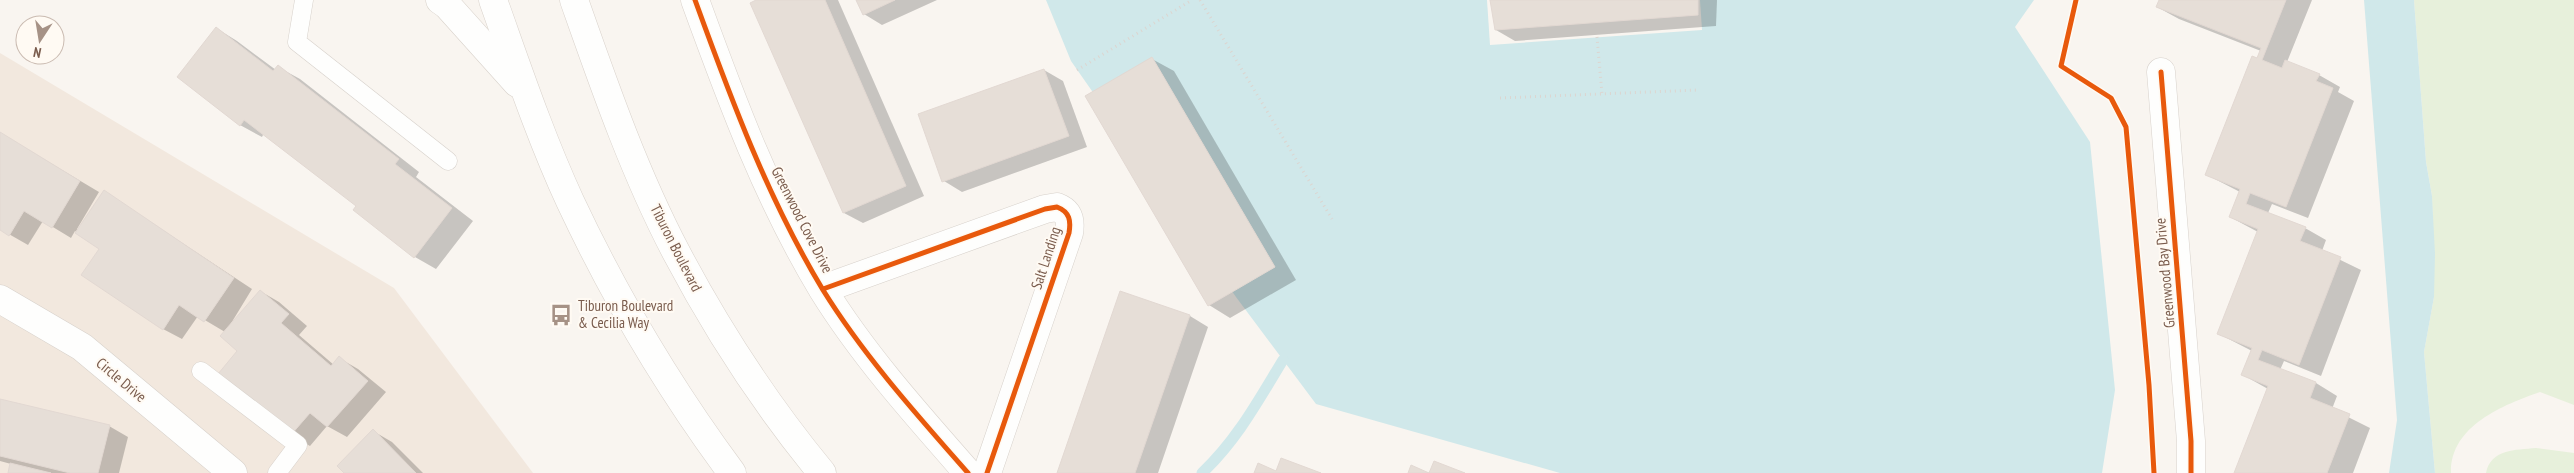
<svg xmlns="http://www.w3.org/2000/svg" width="2574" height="473" font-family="'PT Sans Narrow',sans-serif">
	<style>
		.residential { fill: #f2e8de }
		.green { fill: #e7f0db }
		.water { fill: #d0e8ea }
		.pier { fill: #f9f5f0 }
		.shadow { fill: #0003 }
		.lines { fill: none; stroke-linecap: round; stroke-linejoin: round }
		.stream { stroke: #d0e8ea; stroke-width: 11 }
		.building { fill: #e6ded7; stroke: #e2d8d2 }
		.lane-casing { stroke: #d7d1cb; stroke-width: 19 }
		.street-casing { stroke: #d7d1cb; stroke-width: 29 }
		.secondary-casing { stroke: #d9d2cb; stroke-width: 29 }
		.path { stroke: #dcd5d0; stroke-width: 3; stroke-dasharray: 1 4; stroke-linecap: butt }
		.lane { stroke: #fefefd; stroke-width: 18 }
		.street { stroke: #fefefd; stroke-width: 28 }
		.secondary { stroke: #fefefd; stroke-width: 28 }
		.cycleway-casing { stroke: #fffaf3; stroke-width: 8 }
		.cycleway { stroke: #e8590c; stroke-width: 5 }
		.labels { text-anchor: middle; stroke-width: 4; stroke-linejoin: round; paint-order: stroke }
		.street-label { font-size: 15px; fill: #7a5c4d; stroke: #fffaf3 }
		.poi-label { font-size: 15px; fill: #7a5c4d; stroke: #fffaf3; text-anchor: start }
	</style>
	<rect width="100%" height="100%" fill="#f9f5f0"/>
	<!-- residential -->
	<polygon class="residential" points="0,53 394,288 533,473 0,473"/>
	<!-- green -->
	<g class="green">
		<path d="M2414,0h160v405l-34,-13c-37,13 -90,34 -89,81h-16l-11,-121 10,-55 -2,-101 -6,-34z"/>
		<path d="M2536,448l38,5v20h-88c5,-24 29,-23 50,-25z"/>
	</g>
	<!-- water -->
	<g class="water">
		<polygon points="1046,0 2034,0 2015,27 2090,142 2115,390 2102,473 1560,473 1316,404 1236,297 1071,61"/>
		<polygon points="2364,0 2414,0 2426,162 2432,196 2435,254 2434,297 2424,352 2435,473 2389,473 2397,420"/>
	</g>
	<!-- pier -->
	<polygon class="pier" points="1487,0 1700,0 1702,30 1490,45"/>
	<!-- shadow -->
	<g class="shadow">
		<polygon points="759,0 838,0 924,196 863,223 844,213"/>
		<polygon points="857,0 937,0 882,25 864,14"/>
		<polygon points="1491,0 1717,0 1716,26 1515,41 1496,30"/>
		<polygon points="2160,0 2312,0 2287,62 2319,75 2340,87 2338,92 2354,101 2308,218 2272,204 2268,213 2305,228 2326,240 2322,251 2361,270 2321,376 2284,361 2280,370 2316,383 2337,396 2332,409 2370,428 2353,473 2235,473 2268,389 2243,375 2252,351 2219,334 2258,232 2230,217 2240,192 2207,175 2261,51 2179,19 2157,7"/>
		<polygon points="216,28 237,41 276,70 278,67 300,79 419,172 416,177 473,221 436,269 415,257 355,210 358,206 264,133 262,137 240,125"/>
		<polygon points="1152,59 1174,71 1296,280 1230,318 1209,305"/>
		<polygon points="1044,70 1063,81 1087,147 962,192 944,181"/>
		<polygon points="0,133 99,192 77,229 78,230 105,192 252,289 227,330 260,291 279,302 307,326 299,335 334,365 339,358 358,369 386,392 347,437 327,426 310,446 291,435 225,332 198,316 182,339 163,329 100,248 75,231 71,238 43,221 28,245 0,229"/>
		<polygon points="1190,316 1208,327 1158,473 1059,473"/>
		<polygon points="0,400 109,426 128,437 119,473 9,473 11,464 0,461"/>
		<polygon points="373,431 392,442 423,473 345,473"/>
	</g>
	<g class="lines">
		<!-- stream -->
		<path class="stream" d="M1202,473c35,-33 56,-72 81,-113"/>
	</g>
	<!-- building -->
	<g class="building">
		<polygon points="756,0 825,0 906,186 843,213 750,3"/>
		<polygon points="856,0 895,0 863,15"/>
		<polygon points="1490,0 1698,0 1698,15 1495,30"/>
		<polygon points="2159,0 2286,0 2262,60 2282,68 2285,60 2320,74 2316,81 2333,88 2286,207 2250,193 2246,204 2306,227 2300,241 2341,257 2299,365 2262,350 2258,360 2316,382 2310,398 2350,414 2327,473 2234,473 2268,386 2241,375 2252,348 2217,334 2258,229 2229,217 2240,189 2205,175 2252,56 2257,58 2261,48 2156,7"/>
		<polygon points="216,27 273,71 278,65 399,159 395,164 452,208 414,258 353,210 356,206 244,120 240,126 177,77"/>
		<polygon points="1152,57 1275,267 1208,306 1085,96"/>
		<polygon points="1044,69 1069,136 942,182 918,114"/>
		<polygon points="0,132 80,181 52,228 24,211 9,236 0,230"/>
		<polygon points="104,190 234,278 204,322 179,305 163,330 81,275 99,249 75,233"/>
		<polygon points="260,290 289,314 281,323 331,366 339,356 368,381 327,427 310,413 290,436 218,374 237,351 220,336"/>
		<polygon points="1120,291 1190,315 1135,473 1057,473"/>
		<polygon points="0,399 110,425 98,473 70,473 0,456"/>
		<polygon points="373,429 416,473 344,473 337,466"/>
		<polygon points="1281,458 1321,473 1254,473 1258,463 1276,471"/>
		<polygon points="1434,461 1465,473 1408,473 1411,465 1429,473"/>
		<polygon points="10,463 51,473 8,473"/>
	</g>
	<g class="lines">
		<!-- lane casing -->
		<g class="lane-casing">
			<g id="lane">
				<polyline points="304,0 297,42 448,161"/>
				<polyline points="201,371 298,445 277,473"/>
			</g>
		</g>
		<!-- street casing -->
		<g class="street-casing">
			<g id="street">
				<polyline points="2161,72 2191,441 2191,473"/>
				<path d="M823,289l222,-80 12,-2c13,5 14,14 12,26l-82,240"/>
				<polyline points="0,299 82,347 233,473"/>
			</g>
		</g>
		<!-- secondary casing -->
		<g class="secondary-casing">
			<g id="secondary">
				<polyline points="440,0 447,5 517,83"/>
				<path d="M493,0c24,67 47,136 77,201 45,96 99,187 162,272"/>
				<path d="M574,0c30,85 60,172 102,252 41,78 90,153 146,221"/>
				<path d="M695,0c36,99 73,199 128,290 41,66 94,125 145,183"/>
			</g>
		</g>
		<!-- path -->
		<g class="path">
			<polyline points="1200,0 1332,219"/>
			<polyline points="2076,0 2061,66 2111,98 2126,127 2149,385 2154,473"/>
			<polyline points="1597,37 1602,94"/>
			<polyline points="1077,70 1192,0"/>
			<polyline points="1500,98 1698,90"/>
		</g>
		<!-- lane -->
		<use href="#lane" class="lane"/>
		<!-- street -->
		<use href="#street" class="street"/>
		<!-- secondary -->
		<use href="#secondary" class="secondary"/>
		<!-- cycleway casing -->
		<g class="cycleway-casing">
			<g id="cycleway">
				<path d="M695,0c36,99 73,199 128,290 41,66 94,125 145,183"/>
				<polyline points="2076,0 2061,66 2111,98 2126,127 2149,385 2154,473"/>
				<polyline points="2161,72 2191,441 2191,473"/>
				<path d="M823,289l222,-80 12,-2c13,5 14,14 12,26l-82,240"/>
			</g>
		</g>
		<!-- cycleway -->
		<use href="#cycleway" class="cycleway"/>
	</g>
	<!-- icons -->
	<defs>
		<g id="bus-bare" transform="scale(1.725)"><path d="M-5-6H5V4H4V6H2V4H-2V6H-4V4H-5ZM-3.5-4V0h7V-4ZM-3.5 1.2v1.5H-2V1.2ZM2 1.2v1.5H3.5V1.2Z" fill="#a69286" stroke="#fffaf3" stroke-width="2.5" paint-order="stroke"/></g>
	</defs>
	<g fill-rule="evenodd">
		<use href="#bus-bare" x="561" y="315"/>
	</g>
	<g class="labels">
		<!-- street labels -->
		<g class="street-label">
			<text transform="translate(802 220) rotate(63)" y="5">Greenwood Cove Drive</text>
			<text transform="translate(676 248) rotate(63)" y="5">Tiburon Boulevard</text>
			<text transform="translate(1046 258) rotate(-72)" y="5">Salt Landing</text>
			<text transform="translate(2165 273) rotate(-95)" y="5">Greenwood Bay Drive</text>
			<text transform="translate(121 380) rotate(40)" y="5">Circle Drive</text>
		</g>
		<!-- poi labels -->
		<g class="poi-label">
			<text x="578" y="311">Tiburon Boulevard<tspan x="578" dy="17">&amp; Cecilia Way</tspan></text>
		</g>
	</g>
	<!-- north arrow -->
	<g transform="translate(40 40) rotate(192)"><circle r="24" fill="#fffaf3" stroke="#cabbb1"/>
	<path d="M0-4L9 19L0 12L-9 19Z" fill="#a69286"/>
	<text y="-8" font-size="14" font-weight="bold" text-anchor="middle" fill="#7a5c4d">N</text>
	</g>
</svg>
